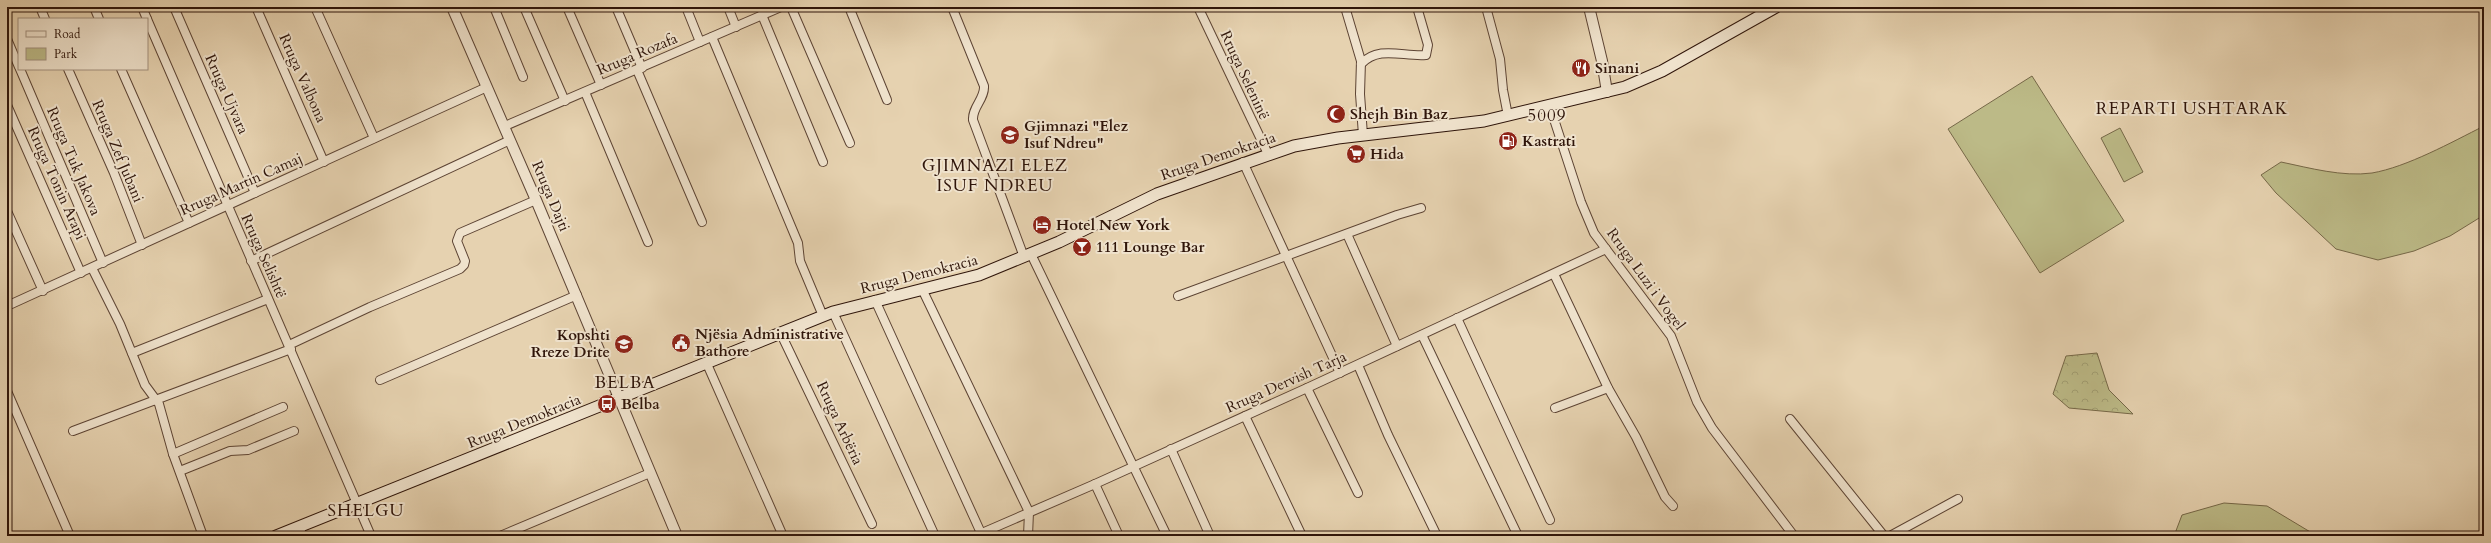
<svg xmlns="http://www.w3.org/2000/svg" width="2491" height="543" font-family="Cardo,serif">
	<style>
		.green { fill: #bcba87; stroke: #766848 }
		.forest { fill: url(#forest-crowns); stroke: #766848 }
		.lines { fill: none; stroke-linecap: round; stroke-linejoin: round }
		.minor-casing { stroke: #5d4434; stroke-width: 10 }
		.tertiary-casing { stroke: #5d4434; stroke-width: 12 }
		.secondary-casing { stroke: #2f150a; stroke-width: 13 }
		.minor { stroke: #efe2cc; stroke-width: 8 }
		.tertiary { stroke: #efe2cc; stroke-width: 10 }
		.secondary { stroke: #efe2cc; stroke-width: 11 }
		.labels { text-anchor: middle; stroke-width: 4; stroke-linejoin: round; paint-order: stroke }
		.street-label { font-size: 15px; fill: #2f150a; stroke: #efe2cc }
		.poi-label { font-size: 15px; font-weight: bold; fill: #2f150a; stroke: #efe2cc; text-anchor: start }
		.quarter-label { font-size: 17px; letter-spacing: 1px; fill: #2f150a; stroke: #efe2cc }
	</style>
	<defs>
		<pattern id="forest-crowns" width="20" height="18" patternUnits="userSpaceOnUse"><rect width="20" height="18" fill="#bcba87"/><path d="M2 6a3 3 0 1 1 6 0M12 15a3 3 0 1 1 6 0" fill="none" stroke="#a29f73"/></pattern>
	</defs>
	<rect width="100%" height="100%" fill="#e6d2b0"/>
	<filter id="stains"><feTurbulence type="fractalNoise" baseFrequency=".005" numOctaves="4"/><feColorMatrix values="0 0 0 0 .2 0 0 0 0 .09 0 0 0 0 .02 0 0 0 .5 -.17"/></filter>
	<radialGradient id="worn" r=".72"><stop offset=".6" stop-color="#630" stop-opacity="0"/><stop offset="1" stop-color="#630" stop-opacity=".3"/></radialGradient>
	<!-- green -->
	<g class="green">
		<polygon points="2032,76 2124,221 2040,273 1948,129"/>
		<path d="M2484,126v89l-34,21 -36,15 -36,9 -42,-11 -60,-56 -15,-18 20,-13c29,6 61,15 91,11 35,-6 80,-31 112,-47z"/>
		<polygon points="2120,128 2143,172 2124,182 2101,138"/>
		<polygon points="2224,503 2267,506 2317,536 2174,536 2182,515"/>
	</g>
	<!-- forest -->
	<polygon class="forest" points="2097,353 2109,390 2133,414 2069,408 2053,394 2066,356"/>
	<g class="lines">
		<!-- minor casing -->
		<g class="minor-casing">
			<g id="minor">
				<polyline points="40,7 45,19"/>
				<polyline points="94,7 99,19"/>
				<polyline points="142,7 147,19"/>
				<polyline points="174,7 255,193"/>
				<polyline points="256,7 324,162"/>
				<polyline points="315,7 374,138"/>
				<polyline points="494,7 523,77"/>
				<polyline points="524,7 565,101"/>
				<polyline points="567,7 601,85"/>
				<polyline points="616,7 642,68"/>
				<polyline points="686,7 700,42"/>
				<polyline points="728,7 736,27"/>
				<polyline points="791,7 850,143"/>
				<polyline points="849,7 887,100"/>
				<path d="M952,7l32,79c1,13 -12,21 -11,34l51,137"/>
				<polyline points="1198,7 1268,154"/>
				<polyline points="1345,7 1361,61 1360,94 1363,135"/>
				<polyline points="1486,7 1500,59 1503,90 1508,116"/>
				<polyline points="762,15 823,162"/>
				<polyline points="147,19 371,536"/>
				<polyline points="712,37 798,243 800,261 823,316"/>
				<polyline points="7,39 19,67"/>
				<path d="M1361,64c18,-19 42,-7 65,-9l2,-10 -11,-38"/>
				<polyline points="20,69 103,263"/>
				<polyline points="68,69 114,173 142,245"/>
				<polyline points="121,69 189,223"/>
				<polyline points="637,70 702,222"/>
				<polyline points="585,92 648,242"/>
				<polyline points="7,105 81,273"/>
				<polyline points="1550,107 1581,202 1594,233 1671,336 1697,402 1712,428 1794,536"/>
				<polyline points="505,126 781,7"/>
				<polyline points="1243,162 1340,373"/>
				<polyline points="7,211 43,291"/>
				<polyline points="1347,234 1397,346"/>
				<polyline points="1031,254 1167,536"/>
				<polyline points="251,261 510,140"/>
				<polyline points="92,268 120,324 145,385 159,404 173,454 203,536"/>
				<polyline points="1554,274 1608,388 1636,437 1665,497 1673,506"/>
				<polyline points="923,291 1029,512 1028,536"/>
				<polyline points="1178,296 1397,215 1421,208"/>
				<polyline points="875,300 981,533"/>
				<polyline points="7,306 487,87"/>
				<polyline points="833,312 935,536"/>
				<polyline points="1457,318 1550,520"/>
				<polyline points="781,334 872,524"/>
				<polyline points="1422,335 1518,536"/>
				<polyline points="289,345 370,307 460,269 464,265 465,261 457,241 460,233 536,200"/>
				<polyline points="132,353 268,299"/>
				<polyline points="707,364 783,536"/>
				<polyline points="1358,365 1388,435 1437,536"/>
				<polyline points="380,380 577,295"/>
				<polyline points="1307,388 1358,493"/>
				<polyline points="7,391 70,536"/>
				<polyline points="1555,408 1608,388"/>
				<polyline points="1245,416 1302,536"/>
				<polyline points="1790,419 1884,536"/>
				<polyline points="73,431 291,349"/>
				<polyline points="1171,449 1210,536"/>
				<polyline points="173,454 283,407"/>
				<polyline points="180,471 230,451 248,450 294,431"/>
				<polyline points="1095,484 1119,536"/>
				<polyline points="299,527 303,536"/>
				<polyline points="500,536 650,473"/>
				<polyline points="975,536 1095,484 1307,388 1606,249"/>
				<polyline points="1890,536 1958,499"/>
			</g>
		</g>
		<!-- tertiary casing -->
		<g class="tertiary-casing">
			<g id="tertiary">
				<polyline points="452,7 536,200 677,536"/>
				<polyline points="1589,7 1602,61 1607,92"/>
			</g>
		</g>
		<!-- secondary casing -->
		<g class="secondary-casing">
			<polyline id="secondary" points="276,536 833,312 979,275 1059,242 1157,194 1294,146 1338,138 1484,121 1625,87 1662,71 1776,7"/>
		</g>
		<!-- minor -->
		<use href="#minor" class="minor"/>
		<!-- tertiary -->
		<use href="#tertiary" class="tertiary"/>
		<!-- secondary -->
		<use href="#secondary" class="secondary"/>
	</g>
	<!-- icons -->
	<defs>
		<g id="restaurant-disc" transform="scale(1)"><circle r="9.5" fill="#8f2418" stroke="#efe2cc"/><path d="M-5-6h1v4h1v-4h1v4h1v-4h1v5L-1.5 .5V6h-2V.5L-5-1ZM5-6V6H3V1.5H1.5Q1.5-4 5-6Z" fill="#fff"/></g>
		<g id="mosque-disc" transform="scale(1)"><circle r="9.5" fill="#8f2418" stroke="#efe2cc"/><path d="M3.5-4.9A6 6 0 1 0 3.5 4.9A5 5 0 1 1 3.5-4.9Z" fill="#fff"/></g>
		<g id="school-disc" transform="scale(1)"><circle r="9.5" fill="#8f2418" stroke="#efe2cc"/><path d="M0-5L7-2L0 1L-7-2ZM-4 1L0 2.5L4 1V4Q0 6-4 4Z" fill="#fff"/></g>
		<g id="fuel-disc" transform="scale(1)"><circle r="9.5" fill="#8f2418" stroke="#efe2cc"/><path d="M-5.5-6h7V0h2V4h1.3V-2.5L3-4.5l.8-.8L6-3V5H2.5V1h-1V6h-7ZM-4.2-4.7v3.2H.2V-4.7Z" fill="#fff"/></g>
		<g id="supermarket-disc" transform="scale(1)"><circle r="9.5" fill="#8f2418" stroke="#efe2cc"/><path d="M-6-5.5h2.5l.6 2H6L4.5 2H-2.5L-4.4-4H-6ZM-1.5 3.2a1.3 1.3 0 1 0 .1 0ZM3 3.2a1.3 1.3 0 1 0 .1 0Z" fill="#fff"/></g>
		<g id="hotel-disc" transform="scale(1)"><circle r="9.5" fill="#8f2418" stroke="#efe2cc"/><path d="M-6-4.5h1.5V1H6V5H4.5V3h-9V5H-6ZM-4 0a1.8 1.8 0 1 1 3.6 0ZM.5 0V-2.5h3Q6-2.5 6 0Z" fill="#fff"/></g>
		<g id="bar-disc" transform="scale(1)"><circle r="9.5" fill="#8f2418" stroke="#efe2cc"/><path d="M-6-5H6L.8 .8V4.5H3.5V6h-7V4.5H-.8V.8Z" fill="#fff"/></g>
		<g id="civic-disc" transform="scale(1)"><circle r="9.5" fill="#8f2418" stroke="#efe2cc"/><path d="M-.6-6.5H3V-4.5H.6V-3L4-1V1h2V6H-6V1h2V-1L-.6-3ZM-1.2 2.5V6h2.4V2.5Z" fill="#fff"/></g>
		<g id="bus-disc" transform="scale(1)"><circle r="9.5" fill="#8f2418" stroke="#efe2cc"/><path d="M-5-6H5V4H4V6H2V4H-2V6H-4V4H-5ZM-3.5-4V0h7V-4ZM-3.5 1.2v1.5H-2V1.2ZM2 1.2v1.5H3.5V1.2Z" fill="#fff"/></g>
	</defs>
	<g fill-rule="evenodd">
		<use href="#restaurant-disc" x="1581" y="68"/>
		<use href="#mosque-disc" x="1336" y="114"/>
		<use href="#school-disc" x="1010" y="135"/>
		<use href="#fuel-disc" x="1508" y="141"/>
		<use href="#supermarket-disc" x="1356" y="154"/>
		<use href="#hotel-disc" x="1042" y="225"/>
		<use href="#bar-disc" x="1082" y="247"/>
		<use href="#civic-disc" x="681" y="343"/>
		<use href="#school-disc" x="624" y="344"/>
		<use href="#bus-disc" x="607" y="404"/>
	</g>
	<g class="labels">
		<!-- street labels -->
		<g class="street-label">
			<text transform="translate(637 54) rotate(-23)" y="5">Rruga Rozafa</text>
			<text transform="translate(1245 75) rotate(65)" y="5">Rruga Seleninë</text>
			<text transform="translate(303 78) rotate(66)" y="5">Rruga Valbona</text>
			<text transform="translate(227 94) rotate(66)" y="5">Rruga Ujvara</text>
			<text transform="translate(118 151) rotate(67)" y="5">Rruga Zef Jubani</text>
			<text transform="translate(1218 156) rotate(-19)" y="5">Rruga Demokracia</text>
			<text transform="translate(74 161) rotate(67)" y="5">Rruga Tuk Jakova</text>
			<text transform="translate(57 183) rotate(66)" y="5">Rruga Tonin Arapi</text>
			<text transform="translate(241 184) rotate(-24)" y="5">Rruga Martin Camaj</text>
			<text transform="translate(551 196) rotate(67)" y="5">Rruga Dajti</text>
			<text transform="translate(264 256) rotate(66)" y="5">Rruga Selishtë</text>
			<text transform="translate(919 274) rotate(-14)" y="5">Rruga Demokracia</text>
			<text transform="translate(1646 279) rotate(54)" y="5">Rruga Luzi i Vogel</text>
			<text transform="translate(1286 382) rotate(-24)" y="5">Rruga Dervish Tarja</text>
			<text transform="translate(524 421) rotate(-22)" y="5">Rruga Demokracia</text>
			<text transform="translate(840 423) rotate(65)" y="5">Rruga Arbëria</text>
		</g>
		<!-- poi labels -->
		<g class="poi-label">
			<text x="1595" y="73">Sinani</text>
			<text x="1350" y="119">Shejh Bin Baz</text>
			<text x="1024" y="131">Gjimnazi "Elez<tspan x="1024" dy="17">Isuf Ndreu"</tspan></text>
			<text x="1522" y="146">Kastrati</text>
			<text x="1370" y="159">Hida</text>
			<text x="1056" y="230">Hotel New York</text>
			<text x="1096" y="252">111 Lounge Bar</text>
			<text x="695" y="339">Njësia Administrative<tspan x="695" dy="17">Bathore</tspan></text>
			<text x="610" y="340" text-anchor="end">Kopshti<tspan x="610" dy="17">Rreze Drite</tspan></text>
			<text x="621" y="409">Belba</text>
		</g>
		<!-- quarter labels -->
		<g class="quarter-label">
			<text x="2192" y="114">REPARTI USHTARAK</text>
			<text x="1547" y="121">5009</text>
			<text x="995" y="171">GJIMNAZI ELEZ<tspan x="995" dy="20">ISUF NDREU</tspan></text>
			<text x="625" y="388">BELBA</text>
			<text x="366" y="516">SHELGU</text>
		</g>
	</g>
	<!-- margin -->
	<rect width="2491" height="543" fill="none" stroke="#e6d2b0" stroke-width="24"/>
	<rect x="8" y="8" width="2475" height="527" fill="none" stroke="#2f150a" stroke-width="2"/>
	<rect x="12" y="12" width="2467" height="519" fill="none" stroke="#2f150a"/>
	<!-- legend -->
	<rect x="18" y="18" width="130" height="52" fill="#efe2cc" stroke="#a2907e"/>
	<rect x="26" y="31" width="20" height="6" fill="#efe2cc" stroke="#a2907e"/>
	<text x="54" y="38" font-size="12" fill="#2f150a">Road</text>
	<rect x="26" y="48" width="20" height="12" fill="#bcba87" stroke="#a2907e"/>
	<text x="54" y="58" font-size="12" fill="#2f150a">Park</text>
	<rect width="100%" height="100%" filter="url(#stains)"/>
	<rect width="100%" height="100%" fill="url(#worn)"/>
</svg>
